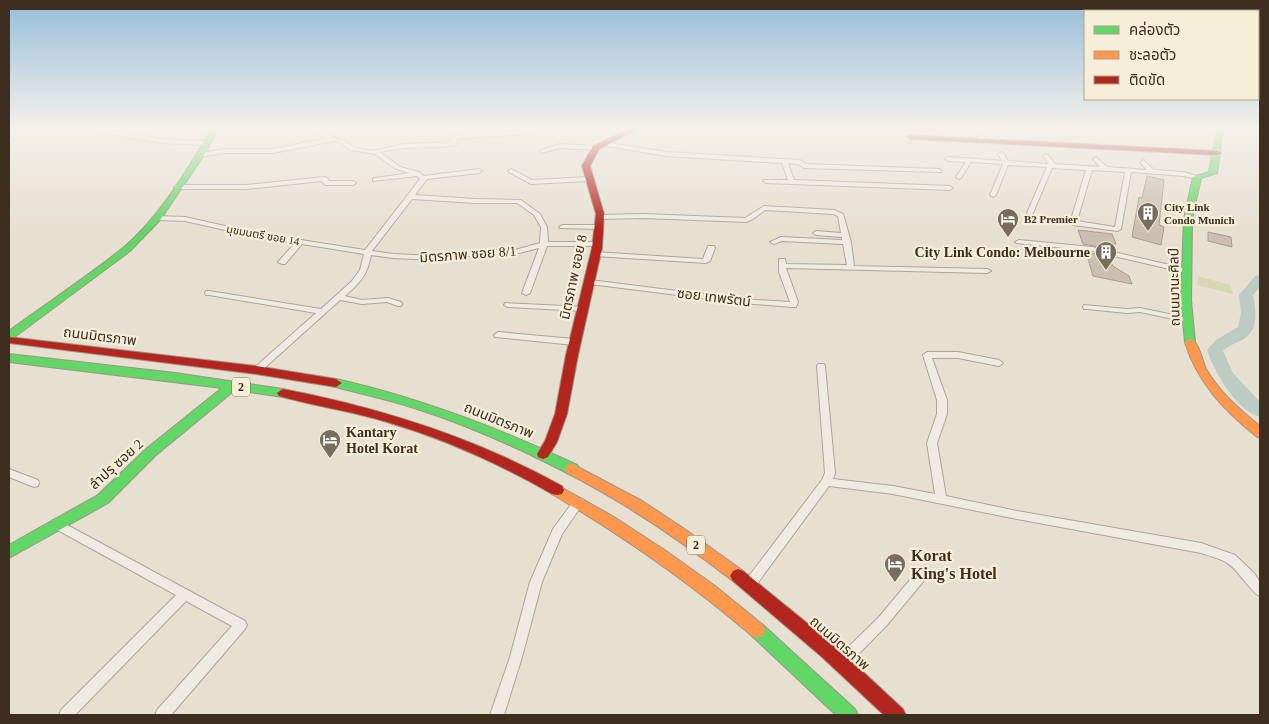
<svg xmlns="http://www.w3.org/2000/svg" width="1269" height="724" font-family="'Times New Roman','Noto Sans Thai',serif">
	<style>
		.green { fill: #d6d7b3 }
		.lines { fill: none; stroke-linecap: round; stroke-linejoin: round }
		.river { fill: #bcccc2; fill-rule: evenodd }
		.building { fill: #cbbfb2; stroke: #a89c90 }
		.street-casing { stroke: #ada599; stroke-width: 2 }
		.fast-casing { stroke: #9c958a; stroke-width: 2 }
		.slow-casing { stroke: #9c958a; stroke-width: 2 }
		.jam-casing { stroke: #9c958a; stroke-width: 2 }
		.street { fill: #efebe3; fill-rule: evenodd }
		.fast { fill: #63d668; fill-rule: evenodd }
		.slow { fill: #ff974d; fill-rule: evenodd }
		.jam { fill: #b3261e; fill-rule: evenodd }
		.labels { text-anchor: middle; stroke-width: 4.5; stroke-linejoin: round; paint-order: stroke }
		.far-poi-label { font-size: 11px; font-weight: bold; fill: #3d2e20; stroke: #f7eed8; text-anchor: start }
		.far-street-label { font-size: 11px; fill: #3d2e20; stroke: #f7eed8 }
		.shield { fill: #f7eed8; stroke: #756857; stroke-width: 1 }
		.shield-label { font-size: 12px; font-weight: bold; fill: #3d2e20 }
		.poi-label { font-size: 14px; font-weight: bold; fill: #3d2e20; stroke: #f7eed8; text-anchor: end }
		.street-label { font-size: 14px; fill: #3d2e20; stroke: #f7eed8 }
		.near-poi-label { font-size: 16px; font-weight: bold; fill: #3d2e20; stroke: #f7eed8; text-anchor: start }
	</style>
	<rect width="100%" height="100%" fill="#e7e0d1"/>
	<!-- green -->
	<polygon class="green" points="1198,276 1230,285 1233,294 1197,285"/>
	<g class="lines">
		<!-- river -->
		<path class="river" d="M1260,275v12l-7,8c3,16 6,34 -9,44 -7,4 -15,6 -21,12l10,22 27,29v15c-24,-7 -46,-45 -53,-67l9,-10 22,-13 3,-14 -2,-18 16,-19z"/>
	</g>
	<!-- building -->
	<g class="building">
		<polygon points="1147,176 1164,180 1159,225 1164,227 1161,245 1132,237 1139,197 1142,198"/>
		<polygon points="1078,230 1112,234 1116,244 1104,243 1105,248 1083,244"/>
		<polygon points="1208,232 1231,237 1232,247 1208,241"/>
		<polygon points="1086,252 1108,257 1113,266 1129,276 1132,284 1093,276"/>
	</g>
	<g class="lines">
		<!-- street casing -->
		<g class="street-casing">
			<g id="street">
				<polygon points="9,129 24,129 21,131 9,132"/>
				<polygon points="85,129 97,129 163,139 205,141 208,143 205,145 163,143 88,131"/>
				<path d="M314,129h6l7,6 16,5 12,8 18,3 30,-7 48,-2v-4l5,-3 88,-6 -7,4 -80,6v5l-3,2 -51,2 -23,4 20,15 19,5 5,4 55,-7 3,2 -3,2 -52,6 -12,16 60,4 46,1 19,14 7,13 1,15h49l4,2 -4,2h-50l-17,47 -4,2 -4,-2 17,-45 -24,6h-28l-51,6 -43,-2 -22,-3c-4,21 -11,28 -26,41l17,4 26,-2 13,4 1,2 -1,2h-3l-11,-4 -25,2 -22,-4 -80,72h-6l-1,-2 1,-2 62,-55 -107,-18h-3l-1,-2 1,-2h3l112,18 30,-27 9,-12 4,-16 -62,-10 -17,20h-3l-4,-2 17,-19 -39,-6 -71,-16 -28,-1 -3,-2 3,-2 28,1 71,16 109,17 55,-71 -3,-3 -44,5v-2l2,-1 35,-5 -14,-4 -21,-15 -24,-4 -12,-8 -5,-1 -61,12h-48l-25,4 -3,-2 3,-2 25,-4h48l54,-11 -4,-1zM412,199l63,4h42l17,12 7,12 -1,16 -25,7h-28l-51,6 -43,-2 -21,-3z"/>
				<polygon points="941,129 947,129 952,139 951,140 947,140"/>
				<polygon points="973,129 979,129 986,141 985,142 981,142"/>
				<polygon points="9,138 13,139 14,140 9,143"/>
				<polygon points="603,142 666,152 800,160 806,164 939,169 942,171 941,172 804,168 798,164 788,163 794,180 950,186 953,188 950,190 766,183 763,181 764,180 788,180 782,163 666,156 601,145 601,143"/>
				<polygon points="560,144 596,146 599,148 596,150 560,148 542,153 539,151"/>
				<path d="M1001,152l2,1 5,8 41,3 -6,-8 3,-2 2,1 7,9 45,3 -7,-8 3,-2 11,10 40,3 -7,-8 3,-2 11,10 30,2 16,5 -3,2 -13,-3 -53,-4 -10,57 -3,2 -45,-6 -3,-2 16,-53 -34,-2 -19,45 -3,2 -3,-2 20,-46 -39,-2 -12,30 -3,2 -3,-2 13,-31 -32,-2 -10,16 -2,1 -3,-2 10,-15 -18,-1 -3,-2 3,-2 54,4 -4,-7zM1092,170l33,2 -10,55 -38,-6z"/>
				<polygon points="511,169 532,180 588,177 591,179 588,181 531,184 509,172 508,171"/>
				<polygon points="325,177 327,178 329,181 353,181 356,183 353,185 326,185 324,184 322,181 246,189 177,189 174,187 177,185 246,185"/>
				<polygon points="764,206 834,210 843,214 851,242 854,266 987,269 991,271 987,273 786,268 798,302 796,307 793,307 741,303 590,284 586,282 590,280 741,299 790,302 779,272 779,259 785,259 786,264 847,265 843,244 782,241 774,244 770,242 781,237 842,240 842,237 816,235 813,233 816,231 841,233 838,216 833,214 765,210 753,219 746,222 644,218 600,219 597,217 600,215 644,214 745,218"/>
				<polygon points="562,225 599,225 602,227 599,229 560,228 559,227"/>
				<polygon points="1019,240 1092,247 1187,269 1191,271 1187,273 1092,251 1017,243 1015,242"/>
				<polygon points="708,246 714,246 715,248 710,261 706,263 595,256 591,254 595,252 703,259"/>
				<polygon points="505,303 584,307 588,309 584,311 508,307 504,305"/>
				<polygon points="1084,305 1127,309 1140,308 1188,318 1192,320 1188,322 1140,312 1127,313 1087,309 1084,309 1083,307"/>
				<polygon points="498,332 574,339 578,342 574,345 495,337 494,335"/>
				<path d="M927,352h31l41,8 4,3 -4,3 -41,-8h-26l15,42v14l-10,29 9,53 71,15 184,32 34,12 19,18 6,9v14c-8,-2 -22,-27 -33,-33 -7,-5 -18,-7 -26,-10l-184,-34 -124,-25 -64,-8 -75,102 -4,1 -4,-1 -2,-4 2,-4 76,-100 3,-7 -8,-107 1,-2h6l1,2 10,107 -2,6 60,7 42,8 -8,-51 10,-29v-14l-14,-45z"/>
				<polygon points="9,469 38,480 39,483 38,486 34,487 9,477"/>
				<polygon points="579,498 583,499 584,502 562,534 542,582 522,657 504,715 490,715 510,657 530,582 553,529 575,499"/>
				<polygon points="56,519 245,621 247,625 245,629 171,715 155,715 157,710 232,626 186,601 75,715 59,715 61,710 176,595 52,527 50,524 52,521"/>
				<polygon points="923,568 927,569 929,573 927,577 887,625 847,666 842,668 837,666 835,662 837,658 879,617 919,569"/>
			</g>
		</g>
		<!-- fast casing -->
		<g class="fast-casing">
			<g id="fast">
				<path d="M212,129h6l-14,26 -44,65 -30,31 -117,87 -4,1v-8c38,-28 78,-54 114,-83 37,-31 64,-78 89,-119z"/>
				<polygon points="1217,129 1223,129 1217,173 1201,178 1192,219 1191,300 1195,342 1190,345 1185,342 1181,300 1184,219 1193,177 1209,172"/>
				<polygon points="9,354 175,373 283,389 289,393 283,397 235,390 156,455 108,503 9,558 9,545 98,495 146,449 222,388 9,362"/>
				<path d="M336,379c84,19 163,49 241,86l2,4 -2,4 -5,1 -5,-1c-47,-24 -96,-47 -147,-63 -29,-10 -59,-16 -88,-24l-2,-3 2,-3z"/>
				<polygon points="757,622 763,625 855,709 858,715 836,715 751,635 749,630 751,625"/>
			</g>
		</g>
		<!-- slow casing -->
		<g class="slow-casing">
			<g id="slow">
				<path d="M1190,339c9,2 12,22 16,30 13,23 34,41 54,57v12l-4,-2c-32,-26 -59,-54 -71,-94z"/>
				<path d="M572,464l70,37 41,27 60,43 3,5 -3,5 -5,2 -5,-2c-53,-41 -107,-78 -166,-108l-2,-4 2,-4z"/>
				<path d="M557,485l57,32 52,34 49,35 48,39 2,5 -2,5 -6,3 -6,-3c-62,-53 -128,-99 -199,-141l-2,-4 2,-4z"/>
			</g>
		</g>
		<!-- jam casing -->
		<g class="jam-casing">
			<g id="jam">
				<polygon points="630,129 638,129 599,149 590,166 604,214 602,248 578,355 567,414 557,442 548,457 543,459 538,457 537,454 545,441 555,414 566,355 592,248 596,214 582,166 593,146"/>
				<polygon points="908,135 1217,151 1221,153 1217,155 911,139 907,137"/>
				<polygon points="9,337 256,366 336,379 342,383 336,387 256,374 9,343"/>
				<path d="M283,389c98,19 191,48 279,97l2,4 -2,4 -5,1 -5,-1c-52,-30 -107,-55 -165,-72 -36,-11 -73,-16 -108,-26l-2,-3z"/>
				<polygon points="738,569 743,571 834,645 903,709 906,715 884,715 822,657 733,581 730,576 733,571"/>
			</g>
		</g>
		<!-- street -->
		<use href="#street" class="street"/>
		<!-- fast -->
		<use href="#fast" class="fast"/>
		<!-- slow -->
		<use href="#slow" class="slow"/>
		<!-- jam -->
		<use href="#jam" class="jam"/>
	</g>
	<!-- sky -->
	<linearGradient id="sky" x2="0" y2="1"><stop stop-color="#96bed9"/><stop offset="0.56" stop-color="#f4f1ea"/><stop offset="1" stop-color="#f4f1ea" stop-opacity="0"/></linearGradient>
	<rect width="1269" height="230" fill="url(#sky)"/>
	<!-- icons -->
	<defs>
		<g id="building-pin" transform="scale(1.125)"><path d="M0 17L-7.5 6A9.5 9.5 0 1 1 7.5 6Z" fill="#786c5e" stroke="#f7eed8"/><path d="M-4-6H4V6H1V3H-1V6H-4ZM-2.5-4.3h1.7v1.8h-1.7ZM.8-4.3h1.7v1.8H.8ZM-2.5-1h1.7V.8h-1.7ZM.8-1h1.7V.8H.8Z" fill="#fff"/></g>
		<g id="hotel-pin" transform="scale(1.125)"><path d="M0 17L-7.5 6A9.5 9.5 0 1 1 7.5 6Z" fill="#786c5e" stroke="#f7eed8"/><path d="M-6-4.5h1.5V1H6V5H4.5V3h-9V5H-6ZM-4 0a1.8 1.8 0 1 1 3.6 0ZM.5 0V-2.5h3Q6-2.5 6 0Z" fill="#fff"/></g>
	</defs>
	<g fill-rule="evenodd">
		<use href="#building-pin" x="1148" y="213"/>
		<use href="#hotel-pin" x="1008" y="219"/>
		<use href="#building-pin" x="1106" y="252"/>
		<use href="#hotel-pin" x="330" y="440"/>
		<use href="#hotel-pin" x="895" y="564"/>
	</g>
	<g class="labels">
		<!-- far-poi labels -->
		<g class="far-poi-label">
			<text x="1164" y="211">City Link<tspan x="1164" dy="13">Condo Munich</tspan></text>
			<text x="1024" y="223">B2 Premier</text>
		</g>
		<!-- far-street labels -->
		<g class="far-street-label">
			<text transform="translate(263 235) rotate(10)" y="4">มุขมนตรี ซอย 14</text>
		</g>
		<!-- shield labels -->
		<g class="shield">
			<rect x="232" y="377.5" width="18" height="19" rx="4"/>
			<rect x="687" y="535.5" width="18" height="19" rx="4"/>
		</g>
		<g class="shield-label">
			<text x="241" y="391">2</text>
			<text x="696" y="549">2</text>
		</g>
		<!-- poi labels -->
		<g class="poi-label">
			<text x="1090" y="257">City Link Condo: Melbourne</text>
			<text x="346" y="437" text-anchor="start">Kantary<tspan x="346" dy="16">Hotel Korat</tspan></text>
		</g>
		<!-- street labels -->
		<g class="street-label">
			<text transform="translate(468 254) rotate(-4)" y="5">มิตรภาพ ซอย 8/1</text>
			<text transform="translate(573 277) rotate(-78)" y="5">มิตรภาพ ซอย 8</text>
			<text transform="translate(1174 287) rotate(-91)" y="5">ถนนมานะศิลป์</text>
			<text transform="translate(714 297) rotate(7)" y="5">ซอย เทพรัตน์</text>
			<text transform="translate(100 336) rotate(7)" y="5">ถนนมิตรภาพ</text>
			<text transform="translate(499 420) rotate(22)" y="5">ถนนมิตรภาพ</text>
			<text transform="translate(116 464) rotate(-42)" y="5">ลำปรุ ซอย 2</text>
			<text transform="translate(840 643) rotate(41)" y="5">ถนนมิตรภาพ</text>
		</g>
		<!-- near-poi labels -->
		<g class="near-poi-label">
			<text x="911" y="561">Korat<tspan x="911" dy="18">King's Hotel</tspan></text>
		</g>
	</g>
	<!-- border -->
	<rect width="1269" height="724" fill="none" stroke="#3d2e20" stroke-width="20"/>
	<!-- legend -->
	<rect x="1084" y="10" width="175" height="90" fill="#f7eed8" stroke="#ada18e"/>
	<rect x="1094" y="26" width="25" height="8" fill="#63d668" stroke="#ada18e"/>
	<text x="1129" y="35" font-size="15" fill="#3d2e20">คล่องตัว</text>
	<rect x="1094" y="51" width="25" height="8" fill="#ff974d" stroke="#ada18e"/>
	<text x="1129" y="60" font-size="15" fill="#3d2e20">ชะลอตัว</text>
	<rect x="1094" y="76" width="25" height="8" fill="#b3261e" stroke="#ada18e"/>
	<text x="1129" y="85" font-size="15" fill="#3d2e20">ติดขัด</text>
</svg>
